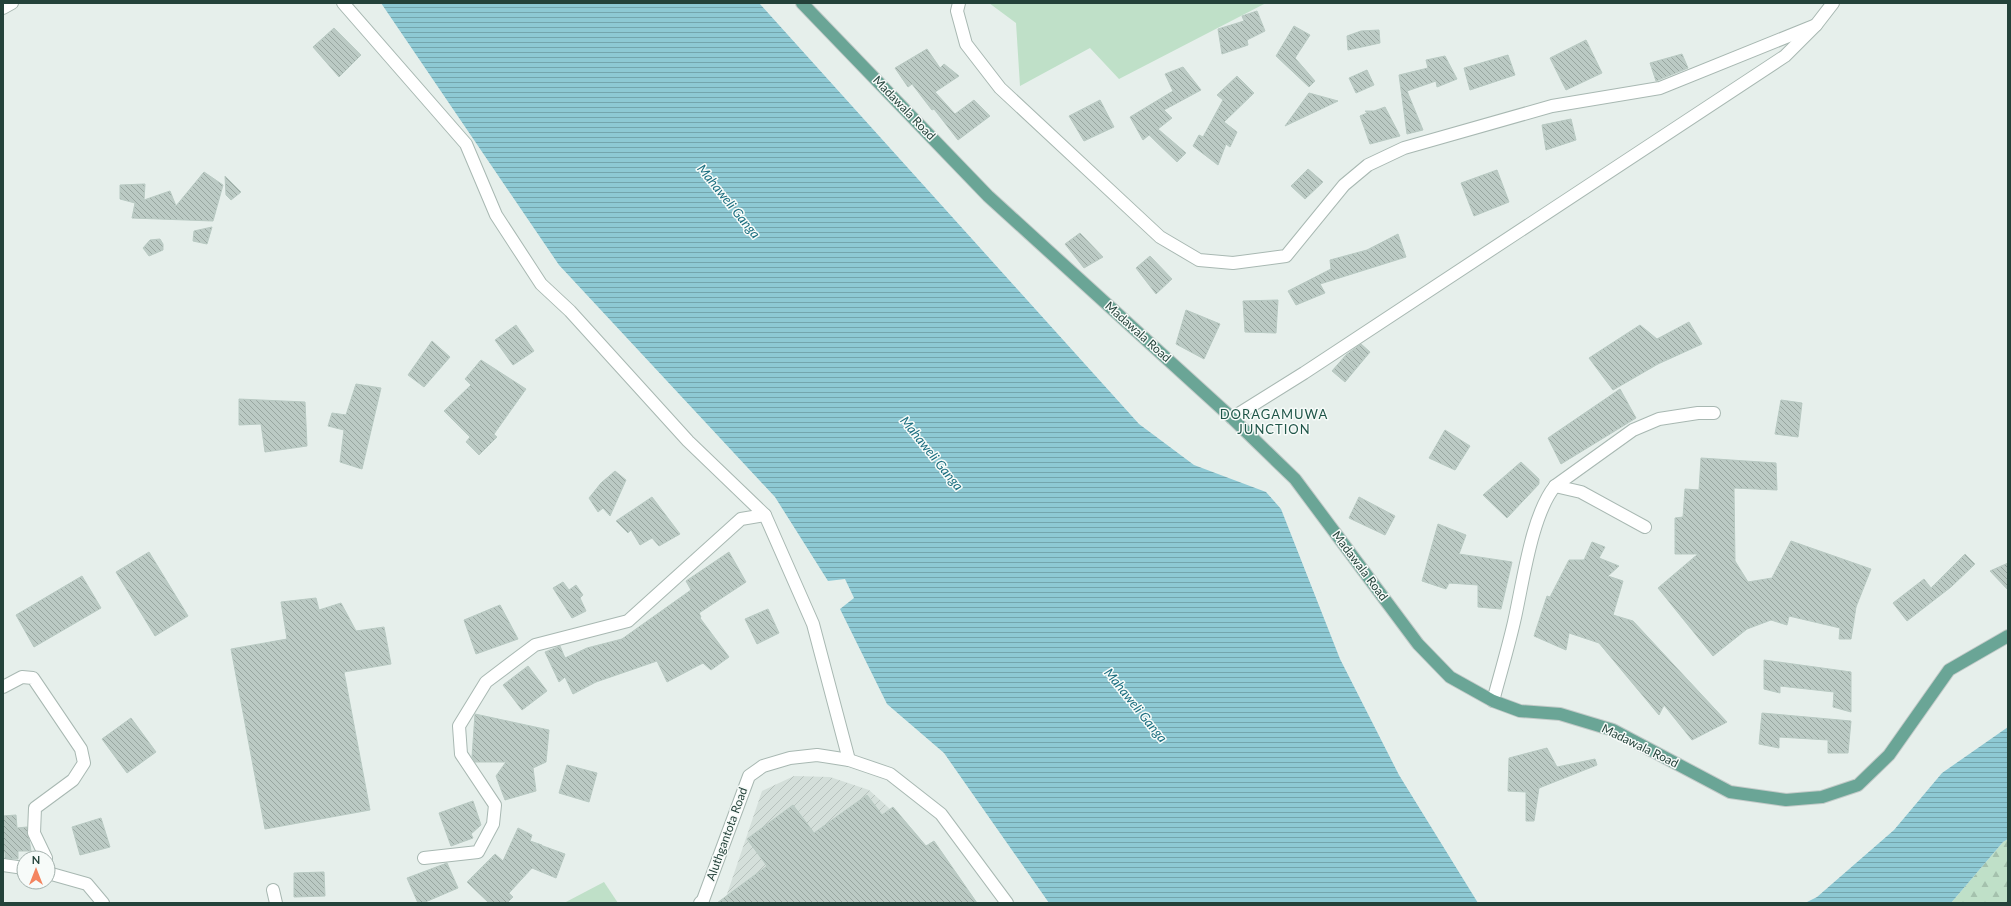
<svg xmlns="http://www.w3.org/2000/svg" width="2011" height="906" font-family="Lato,sans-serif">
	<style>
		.industrial { fill: url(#industrial-furrows) }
		.forest { fill: url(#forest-firs) }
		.park { fill: #bfe0c8 }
		.water { fill: url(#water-rules) }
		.building { fill: url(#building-back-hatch); stroke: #b8c9c2 }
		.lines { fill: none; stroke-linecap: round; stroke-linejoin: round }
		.minor-casing { stroke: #a8b8b2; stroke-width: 14 }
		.major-casing { stroke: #c2cac8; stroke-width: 14 }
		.minor { stroke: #fff; stroke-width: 12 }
		.major { stroke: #6aa596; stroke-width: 12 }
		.labels { text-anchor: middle; stroke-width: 3; stroke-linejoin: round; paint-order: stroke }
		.street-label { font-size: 12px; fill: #24423a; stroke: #f7fbf9 }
		.water-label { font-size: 13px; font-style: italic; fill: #1c6f80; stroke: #f7fbf9 }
		.neighbourhood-label { font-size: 13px; letter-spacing: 1px; fill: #1f5548; stroke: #f7fbf9 }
	</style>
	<defs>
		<pattern id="industrial-furrows" width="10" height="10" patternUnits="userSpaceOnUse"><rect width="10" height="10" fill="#d4dfda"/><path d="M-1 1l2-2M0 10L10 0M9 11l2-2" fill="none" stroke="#b6c1bc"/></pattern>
		<pattern id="forest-firs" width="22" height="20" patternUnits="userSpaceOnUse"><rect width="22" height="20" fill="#bfe0c8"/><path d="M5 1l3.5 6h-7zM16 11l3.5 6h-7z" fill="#a4c1ad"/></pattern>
		<pattern id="water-rules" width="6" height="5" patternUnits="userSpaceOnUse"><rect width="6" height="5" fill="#8ec9d4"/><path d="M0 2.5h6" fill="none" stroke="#74a5ad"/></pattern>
		<pattern id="building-back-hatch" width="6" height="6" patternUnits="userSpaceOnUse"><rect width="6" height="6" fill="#bbcac4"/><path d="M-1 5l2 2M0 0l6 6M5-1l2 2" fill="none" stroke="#98a6a0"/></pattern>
	</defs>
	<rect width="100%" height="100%" fill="#e6efeb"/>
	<!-- industrial -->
	<polygon class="industrial" points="794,776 830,777 869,790 899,817 966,903 724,903 762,791"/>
	<!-- forest -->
	<polygon class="forest" points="2008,839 2008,903 1951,903 2003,842"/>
	<!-- park -->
	<g class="park">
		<polygon points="989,3 1266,3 1119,79 1090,48 1020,86 1016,23"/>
		<polygon points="604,882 618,903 564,903"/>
	</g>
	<!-- water -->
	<g class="water">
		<polygon points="381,3 759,3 1139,424 1194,465 1266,492 1281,509 1340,659 1399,775 1478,903 1049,903 944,753 887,704 840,609 854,598 845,579 828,581 775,497 559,265"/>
		<polygon points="2008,727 2008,839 2003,842 1951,903 1805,903 1817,897 1894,830 1942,773"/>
	</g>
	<!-- building -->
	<g class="building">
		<polygon points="1257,11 1265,31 1247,40 1248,45 1222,54 1218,29 1244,21 1242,16"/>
		<polygon points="1294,26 1310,35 1295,58 1315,81 1309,87 1276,56"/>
		<polygon points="334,28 361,55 339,77 313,47"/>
		<polygon points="1379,30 1380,43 1348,50 1347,36 1361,31"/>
		<polygon points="1586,40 1602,73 1566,90 1550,58"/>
		<polygon points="927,49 940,68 944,64 959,76 935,92 955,114 974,100 990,116 958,140 934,109 932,110 912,84 908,87 895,68"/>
		<polygon points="1682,54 1688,68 1656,81 1650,63"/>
		<polygon points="1508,55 1515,75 1470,90 1464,68"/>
		<polygon points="1445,56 1457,79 1437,87 1436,81 1407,91 1423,130 1407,134 1399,75 1428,68 1426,60"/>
		<polygon points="1183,67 1201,90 1164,110 1172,118 1158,129 1186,153 1177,162 1149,135 1143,140 1130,117 1173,91 1165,74"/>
		<polygon points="1367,70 1374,85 1356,93 1349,78"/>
		<polygon points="1237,76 1254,93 1224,122 1237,132 1230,147 1226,144 1218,165 1193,146 1199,135 1203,137 1223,100 1217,95"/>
		<polygon points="1309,93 1338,101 1285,126"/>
		<polygon points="1100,100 1114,127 1084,141 1069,116"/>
		<polygon points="1385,107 1400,136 1370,144 1360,116 1367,113 1365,111 1374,111"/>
		<polygon points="1571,119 1576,140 1546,150 1542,125"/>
		<polygon points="1308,169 1323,182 1305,199 1291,186"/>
		<polygon points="1497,170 1509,202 1474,216 1461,183"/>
		<polygon points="204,172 223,185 213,221 132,218 135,203 120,199 120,185 145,184 144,200 170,191 176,206"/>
		<polygon points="225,176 241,192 231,200 226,195"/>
		<polygon points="212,227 207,244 193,241 194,231"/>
		<polygon points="1080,233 1103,257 1084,268 1065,244"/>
		<polygon points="1398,234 1406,257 1320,284 1325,293 1296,305 1288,291 1331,269 1330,260 1367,250"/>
		<polygon points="160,239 163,244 163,250 149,256 143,248 150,240"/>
		<polygon points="1150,256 1172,279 1156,294 1136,268"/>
		<polygon points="1278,300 1276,333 1245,332 1243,301"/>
		<polygon points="1186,310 1220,324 1204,359 1176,344"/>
		<polygon points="1689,322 1702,344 1658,364 1613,390 1589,358 1640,325 1657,339"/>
		<polygon points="516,325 534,351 513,365 495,340"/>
		<polygon points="432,341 450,357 424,387 408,375"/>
		<polygon points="1361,344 1370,352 1345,382 1332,371 1346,355"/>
		<polygon points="481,360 526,389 494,434 497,437 479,455 466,442 470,437 444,411 471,385 465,379"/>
		<polygon points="356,384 381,388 362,469 340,462 344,430 328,426 332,413 346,415"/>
		<polygon points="1620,389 1636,418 1561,464 1548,438"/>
		<polygon points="239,399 305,402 307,446 265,452 261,424 239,425"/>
		<polygon points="1781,400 1802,403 1798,437 1775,434"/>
		<polygon points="1445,430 1470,446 1455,470 1429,458"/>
		<polygon points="1701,458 1776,463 1777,490 1734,488 1735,561 1748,582 1772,578 1791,541 1871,569 1856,607 1851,639 1839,639 1840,628 1789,616 1787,625 1771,620 1747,629 1713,656 1658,588 1698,554 1675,554 1675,518 1683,517 1685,489 1699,490"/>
		<polygon points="1521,462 1539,479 1539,484 1507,518 1483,495"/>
		<polygon points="615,471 626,480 610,516 603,508 598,512 589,498 601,483"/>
		<polygon points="652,497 680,534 659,546 652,538 640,545 631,530 628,533 616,521"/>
		<polygon points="1359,497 1395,516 1385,535 1349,518"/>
		<polygon points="1438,524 1466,535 1459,554 1512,562 1501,609 1478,607 1478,585 1449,583 1446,589 1422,581"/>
		<polygon points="1592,542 1605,547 1599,558 1619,566 1608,576 1623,581 1613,615 1633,621 1727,722 1692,740 1664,705 1659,715 1599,643 1569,633 1566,650 1534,636 1547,596 1550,597 1569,560 1584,560"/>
		<polygon points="149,552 188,616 155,636 116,572"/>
		<polygon points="729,552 746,582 699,613 701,617 700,618 729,657 711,670 703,663 667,682 657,661 596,682 573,694 565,677 559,682 545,652 560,646 565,658 587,648 622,639 691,590 686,581"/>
		<polygon points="1965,554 1975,564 1951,587 1907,621 1893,603 1924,579 1931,588"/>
		<polygon points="2008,563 2008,590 1990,571"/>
		<polygon points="82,576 101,608 34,647 16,615"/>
		<polygon points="563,582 569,590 576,585 583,595 580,598 586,611 572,618 553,588"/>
		<polygon points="316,598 319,610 341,603 356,631 384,627 391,664 344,672 370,810 265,829 231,649 287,639 281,602"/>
		<polygon points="500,605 518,639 476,654 464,620"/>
		<polygon points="768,609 779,633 757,644 745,619"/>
		<polygon points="1764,660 1851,672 1851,712 1833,707 1834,692 1780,686 1780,693 1764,689"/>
		<polygon points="528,666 547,691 522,710 503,685"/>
		<polygon points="1762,713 1851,721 1848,753 1828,753 1828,740 1779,737 1779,748 1759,744"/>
		<polygon points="475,714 549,730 546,762 533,768 536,791 505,800 496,776 506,762 475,762 472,757"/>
		<polygon points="131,718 156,752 127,773 102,739"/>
		<polygon points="1547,748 1557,767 1595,759 1597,765 1539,788 1534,821 1526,821 1526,792 1508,791 1509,758"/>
		<polygon points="567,765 597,773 589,802 559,793"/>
		<polygon points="867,795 882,815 893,807 926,846 934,841 977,903 717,903 767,866 747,839 793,805 814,833"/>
		<polygon points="473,801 481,825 471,834 473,838 451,846 439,813"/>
		<polygon points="16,815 17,828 27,827 31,851 18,851 18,859 5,858 5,852 3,852 3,816"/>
		<polygon points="101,818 110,847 80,855 72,827"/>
		<polygon points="518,828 532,835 530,841 542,845 543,848 543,846 565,854 556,878 532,868 509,893 513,897 507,903 489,903 467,882 495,854 503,861"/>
		<polygon points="447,863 458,888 423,903 418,903 407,878"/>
		<polygon points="324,872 325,896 294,897 294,873"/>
	</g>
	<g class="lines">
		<!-- minor casing -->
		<g class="minor-casing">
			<g id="minor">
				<polyline points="343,3 466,144 496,215 541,284 570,311 688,441 765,515 813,624 849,760"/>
				<polyline points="959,3 957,11 966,44 1000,88 1160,237 1199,260 1233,263 1286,256 1344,185 1368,165 1404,148 1552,106 1660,88 1816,25"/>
				<polyline points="3,8 12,3"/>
				<polyline points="1232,418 1304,373 1785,56 1816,25 1833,3"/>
				<polyline points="1555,486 1581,492 1645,527"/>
				<polyline points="3,687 22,677 33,678 81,749 84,763 73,780 35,808 34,833 46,858"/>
				<path d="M1493,701c7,-26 15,-53 21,-79 9,-39 17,-106 41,-136l78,-56 26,-11 39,-6h16"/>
				<polyline points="424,858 478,852 493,824 495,805 461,754 459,726 486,682 535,645 628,621 741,519 765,515"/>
				<polyline points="3,865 24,868"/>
				<polyline points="48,873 87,884 103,903"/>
				<polyline points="273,890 276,903"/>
				<polyline points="700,903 703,900 749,776 763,766 790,758 817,755 849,760 890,774 941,814 1007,903"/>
			</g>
		</g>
		<!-- major casing -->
		<g class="major-casing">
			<polyline id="major" points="802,3 988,196 1232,418 1295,479 1418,644 1450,677 1493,701 1520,711 1560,714 1613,730 1730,792 1786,800 1822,797 1858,785 1889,755 1949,670 2008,636"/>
		</g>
		<!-- minor -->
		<use href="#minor" class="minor"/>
		<!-- major -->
		<use href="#major" class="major"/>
	</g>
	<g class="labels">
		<!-- street labels -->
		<g class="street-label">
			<text transform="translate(904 108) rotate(46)" y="4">Madawala Road</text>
			<text transform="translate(1138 332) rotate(42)" y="4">Madawala Road</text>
			<text transform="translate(1360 566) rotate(53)" y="4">Madawala Road</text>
			<text transform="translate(1640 746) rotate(26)" y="4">Madawala Road</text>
			<text transform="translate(727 834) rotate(-70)" y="4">Aluthgantota Road</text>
		</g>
		<!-- water labels -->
		<g class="water-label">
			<text transform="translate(729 201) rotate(51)" y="5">Mahaweli Ganga</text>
			<text transform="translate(932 453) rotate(51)" y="5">Mahaweli Ganga</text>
			<text transform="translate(1136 705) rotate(51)" y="5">Mahaweli Ganga</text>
		</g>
		<!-- neighbourhood labels -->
		<g class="neighbourhood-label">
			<text x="1274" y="419">DORAGAMUWA<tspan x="1274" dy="15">JUNCTION</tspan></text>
		</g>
	</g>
	<!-- border -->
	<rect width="2011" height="906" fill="none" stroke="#24423a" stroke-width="8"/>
	<!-- north arrow -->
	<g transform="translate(36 870)"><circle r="19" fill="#f7fbf9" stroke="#a3b1ad"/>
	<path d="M0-3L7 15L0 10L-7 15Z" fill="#f4845f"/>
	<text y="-6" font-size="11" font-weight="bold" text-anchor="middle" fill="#24423a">N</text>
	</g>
</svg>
